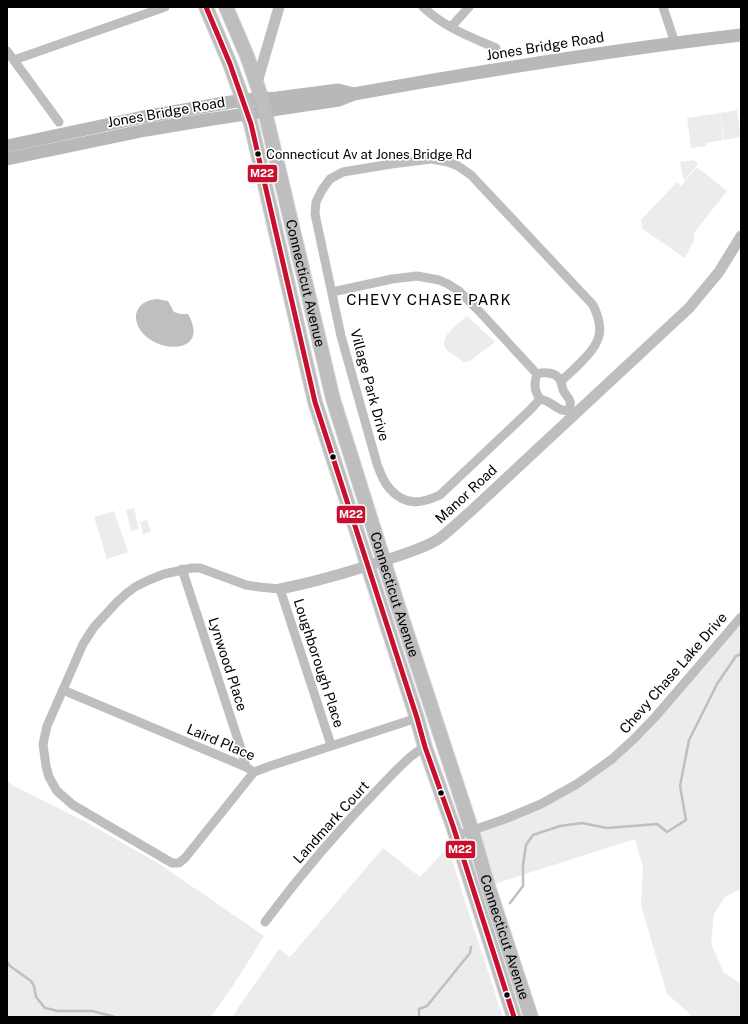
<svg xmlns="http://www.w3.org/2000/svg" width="748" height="1024" font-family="'Public Sans',sans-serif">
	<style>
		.green { fill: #ececec }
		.water { fill: #bfbfbf }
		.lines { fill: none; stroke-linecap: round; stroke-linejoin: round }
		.stream { stroke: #bfbfbf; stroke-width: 2.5 }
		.primary-casing { stroke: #dbdbdb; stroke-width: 16 }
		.minor { stroke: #bebebe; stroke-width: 9 }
		.tertiary { stroke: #bebebe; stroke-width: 11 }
		.secondary { stroke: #b8b8b8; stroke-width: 13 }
		.primary { stroke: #bebebe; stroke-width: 14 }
		.bus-1-casing { stroke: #fff; stroke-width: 8 }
		.bus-1 { stroke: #c8102e; stroke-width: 5 }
		.bus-dot { fill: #000; stroke: #fff; stroke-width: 1.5 }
		.labels { text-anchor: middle; stroke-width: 3.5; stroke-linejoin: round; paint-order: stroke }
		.bus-label { font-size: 13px; fill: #000; stroke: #fff; text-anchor: start }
		.street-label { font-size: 14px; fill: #000; stroke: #fff }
		.neighbourhood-label { font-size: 15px; letter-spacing: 1px; fill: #000; stroke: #fff }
		.line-badge { stroke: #fff; stroke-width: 1.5 }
		.badge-label { font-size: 11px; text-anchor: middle; font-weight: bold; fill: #fff }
	</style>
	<rect width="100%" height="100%" fill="#fff"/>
	<!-- green -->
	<g class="green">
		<polygon points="737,110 741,137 724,140 720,113"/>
		<polygon points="720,113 723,140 706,143 706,146 691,148 687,118"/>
		<polygon points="694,160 698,164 685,180 683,178 680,162"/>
		<polygon points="697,167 727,191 694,233 694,240 685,258 644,230 642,227 641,220 677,182 681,186"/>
		<path d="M467,316l28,26 -25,19 -6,1c-5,-4 -11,-7 -16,-11 -13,-12 11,-28 19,-35z"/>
		<polygon points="134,508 139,529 131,531 126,510"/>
		<polygon points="114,511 128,552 107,559 94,517"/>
		<polygon points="147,520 151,532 143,534 140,522"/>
		<polygon points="741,617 741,889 725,897 714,914 711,944 724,973 741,984 741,1017 691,1017 689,1013 667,994 641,905 643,868 635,839 488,886 472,831 505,819 612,759"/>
		<polygon points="7,780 12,785 86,822 161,865 264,936 240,975 211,1017 7,1017"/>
		<polygon points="448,847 471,920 503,1017 232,1017 279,949 290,957 383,848 420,877"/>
	</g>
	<!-- water -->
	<path class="water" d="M157,299l11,2 6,11 7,2h7c24,42 -36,41 -50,12 -2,-5 -3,-10 -1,-15 4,-9 12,-11 20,-12z"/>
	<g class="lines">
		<!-- stream -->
		<g class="stream">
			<polyline points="510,903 523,886 523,865 526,845 533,835 560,826 582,823 607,828 657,824 667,832 686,820 680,786 689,740 717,684 736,656 741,654"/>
			<polyline points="7,962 10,966 31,981 34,986 36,997 45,1008 58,1011 92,1011 115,1017"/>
			<polyline points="419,1017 419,1009 427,1006 470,953 471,947"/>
		</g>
		<!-- primary casing -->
		<g class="primary-casing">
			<g id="primary">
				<polyline points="206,7 230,64 243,100 251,124 315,402 417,718 425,747 453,826 514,1017"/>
				<path id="s1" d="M226,7l21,49 15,43 71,300 64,204 75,228 16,55 43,131"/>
			</g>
		</g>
		<!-- minor -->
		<g class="minor">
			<path d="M423,7c21,20 47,30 73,41"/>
			<polyline points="663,7 675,43"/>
			<polyline points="451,27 469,7"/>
			<polyline points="7,51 59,122"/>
			<polyline points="14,60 165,7"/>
			<polyline points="332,292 392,279 409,277 417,276 439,280 448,284 459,291 478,310 537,374"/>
			<path d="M537,374c-3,10 -3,16 3,25 4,1 7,2 10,4 7,4 11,9 19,7"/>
			<path d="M537,374c8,-2 19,-2 23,6 2,3 2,7 3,10 4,8 10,9 6,20"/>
			<path d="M540,399l-10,11 -90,85c-19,9 -35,11 -50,-6 -7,-7 -10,-17 -13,-25l-36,-128 -26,-122 1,-12 6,-12 8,-11 13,-7 48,-8 40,-5 17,3 10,4 13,9 122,130c11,23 9,36 -9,54 -7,8 -15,15 -23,22"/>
			<polyline points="182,569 243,755 246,767"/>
			<polyline points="63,690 246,767 254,772 270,766 417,718"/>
			<polyline points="254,772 185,858 179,863 172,863 73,805 57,791 49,777 46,766 43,744 47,726 83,644 94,627 117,602 127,593 135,587 149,580 164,574 192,568 200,568 246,585 259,587 280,589 331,745"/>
			<polyline points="456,836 505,819 541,804 577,784 612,759 635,738 656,716 741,617"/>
			<path d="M265,922c36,-48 75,-94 117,-137 13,-13 26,-29 43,-38"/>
		</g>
		<!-- tertiary -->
		<g class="tertiary">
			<polyline points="256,86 279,7"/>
			<path d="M280,589c35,-7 69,-17 103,-28 18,-6 39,-12 54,-21 12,-8 22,-19 33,-28l219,-204 30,-36 22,-36"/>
		</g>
		<!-- secondary -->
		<g class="secondary">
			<polyline points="7,146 143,117 243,100 277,98 338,90 354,94"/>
			<path d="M7,159l139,-29 60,-10 133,-20 15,-6c128,-23 257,-44 387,-59"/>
		</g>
		<!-- primary -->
		<use href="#primary" class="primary"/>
		<!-- bus-1 casing -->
		<g class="bus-1-casing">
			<polyline id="bus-1" points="206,7 230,64 251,124 315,402 417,718 425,747 453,826 514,1017"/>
		</g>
		<!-- bus-1 -->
		<use href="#bus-1" class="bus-1"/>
	</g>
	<!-- markers -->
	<g class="bus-dot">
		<circle cx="258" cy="154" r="3.5"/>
		<circle cx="333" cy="457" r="3.5"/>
		<circle cx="441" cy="793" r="3.5"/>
		<circle cx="507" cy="995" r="3.5"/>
	</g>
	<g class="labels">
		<!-- bus labels -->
		<g class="bus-label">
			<text x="266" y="159">Connecticut Av at Jones Bridge Rd</text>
		</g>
		<!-- street labels -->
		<g class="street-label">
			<text transform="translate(545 46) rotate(-9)" y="5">Jones Bridge Road</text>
			<text transform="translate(166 112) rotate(-10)" y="5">Jones Bridge Road</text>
			<text dy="5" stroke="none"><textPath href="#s1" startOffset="288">Connecticut Avenue</textPath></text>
			<text transform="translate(370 385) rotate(75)" y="5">Village Park Drive</text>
			<text transform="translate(466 494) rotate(-43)" y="5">Manor Road</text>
			<text dy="5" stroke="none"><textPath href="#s1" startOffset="612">Connecticut Avenue</textPath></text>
			<text transform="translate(319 663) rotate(72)" y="5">Loughborough Place</text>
			<text transform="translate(228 664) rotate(72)" y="5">Lynwood Place</text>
			<text transform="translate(673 673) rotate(-49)" y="5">Chevy Chase Lake Drive</text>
			<text transform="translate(221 742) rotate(23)" y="5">Laird Place</text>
			<text transform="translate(331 822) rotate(-48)" y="5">Landmark Court</text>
			<text dy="5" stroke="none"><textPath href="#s1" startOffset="972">Connecticut Avenue</textPath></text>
		</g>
		<!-- neighbourhood labels -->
		<g class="neighbourhood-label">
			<text x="429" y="305">CHEVY CHASE PARK</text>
		</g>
	</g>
	<g class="line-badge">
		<rect x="247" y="164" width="31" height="19" rx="4" fill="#c8102e"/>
		<rect x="336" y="505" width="30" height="19" rx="4" fill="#c8102e"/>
		<rect x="445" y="840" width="31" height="19" rx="4" fill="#c8102e"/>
	</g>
	<g class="badge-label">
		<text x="262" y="177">M22</text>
		<text x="351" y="518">M22</text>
		<text x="460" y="853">M22</text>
	</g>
	<!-- border -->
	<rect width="748" height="1024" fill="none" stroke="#000000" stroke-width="16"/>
</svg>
